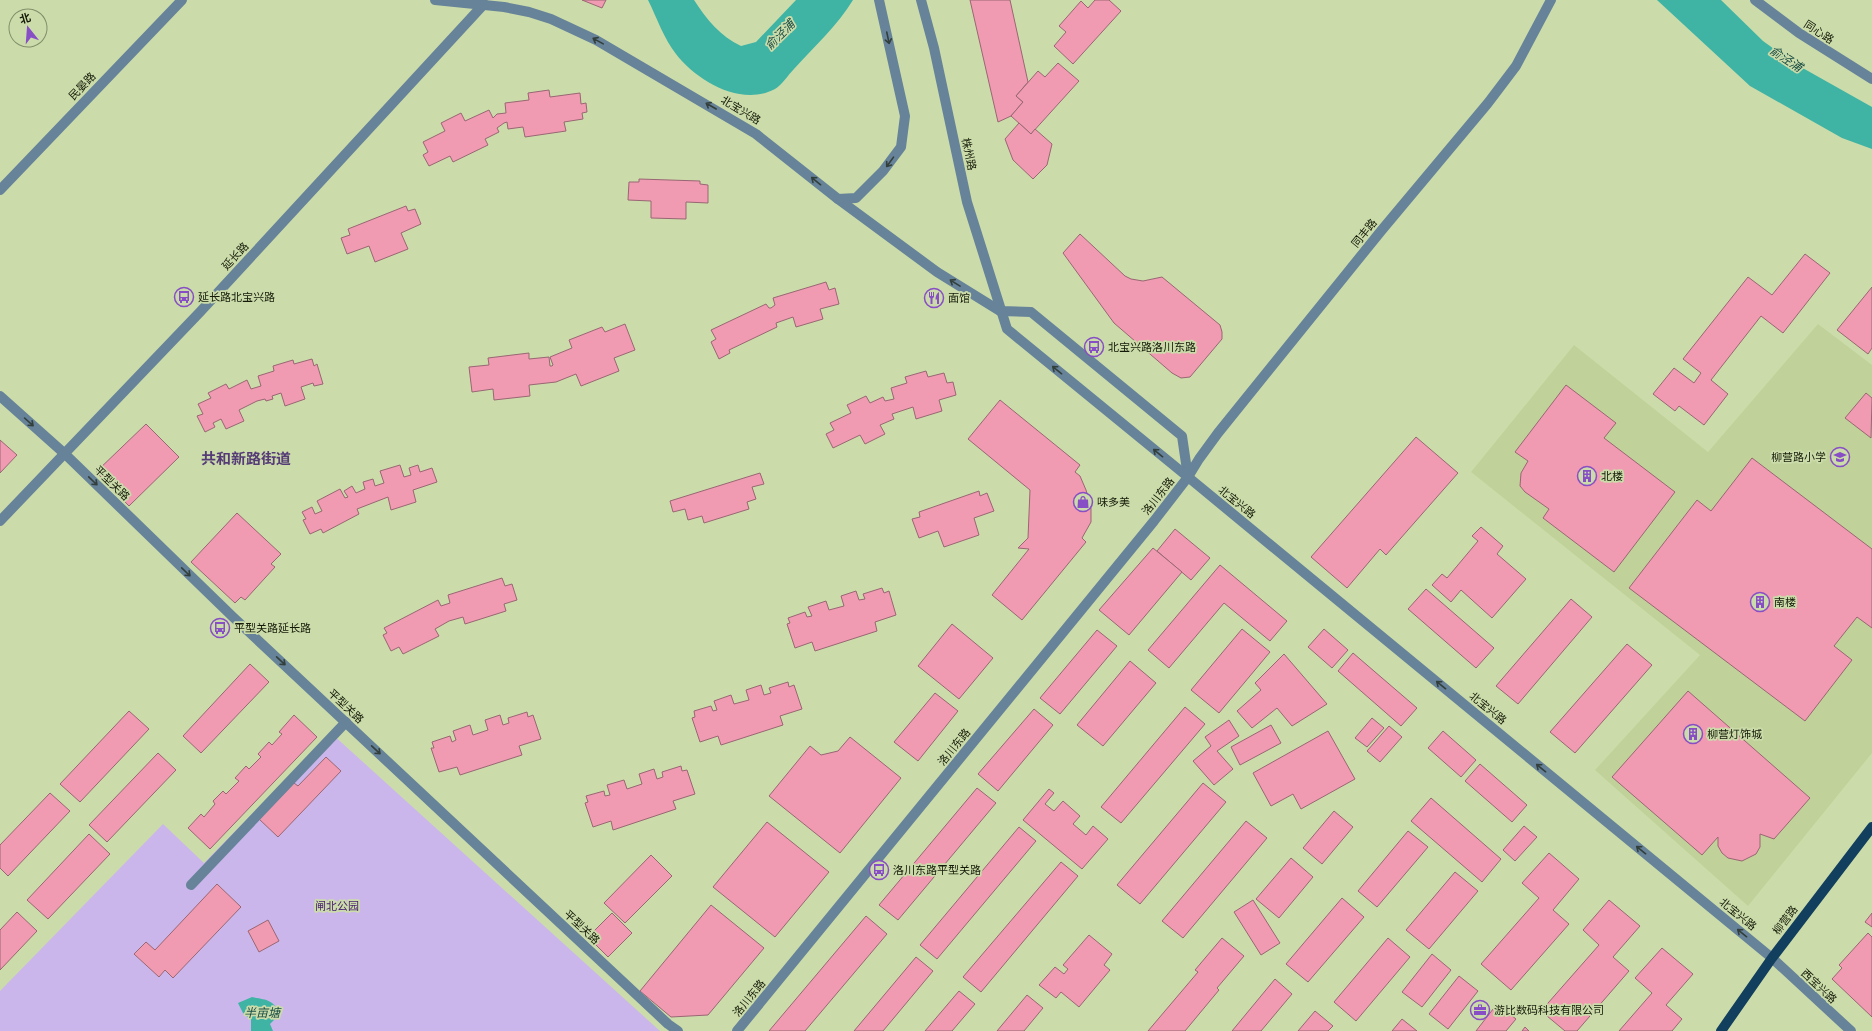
<svg xmlns="http://www.w3.org/2000/svg" width="1872" height="1031" font-family="'Archivo Narrow','Noto Sans SC',sans-serif">
	<style>
		.built { fill: #c0d299 }
		.green { fill: #cbb6eb }
		.water { fill: #3fb3a4 }
		.building { fill: #f09bb1; stroke: #996673 }
		.lines { fill: none; stroke-linecap: round; stroke-linejoin: round }
		.minor { stroke: #678399; stroke-width: 10 }
		.major { stroke: #123f5d; stroke-width: 10 }
		.oneway { stroke: #323f3b }
		.labels { text-anchor: middle; stroke-width: 3.5; stroke-linejoin: round; paint-order: stroke }
		.street-label { font-size: 11px; fill: #151a08; stroke: #cbdcaa }
		.poi-label { font-size: 11px; fill: #151a08; stroke: #cbdcaa; text-anchor: start }
		.park-label { font-size: 11px; fill: #492072; stroke: #cbdcaa }
		.water-label { font-size: 12px; font-style: italic; fill: #1a4c45; stroke: #cbdcaa }
		.district-label { font-size: 15px; font-weight: bold; fill: #563c77; stroke: #cbdcaa }
	</style>
	<rect width="100%" height="100%" fill="#cbdcaa"/>
	<!-- built -->
	<polygon class="built" points="1818,324 1872,365 1872,753 1748,906 1595,770 1700,655 1471,472 1574,345 1708,452"/>
	<!-- green -->
	<polygon class="green" points="331,733 660,1031 0,1031 0,991 163,824 204,863"/>
	<!-- water -->
	<g class="water">
		<path d="M648,0h46c13,20 26,36 47,46l15,-4 40,-42h57c-16,26 -39,47 -59,69 -6,6 -12,16 -19,20 -34,18 -78,-8 -99,-35 -12,-15 -19,-36 -28,-54z"/>
		<polygon points="1657,0 1721,0 1763,41 1792,62 1872,107 1872,149 1842,138 1750,86"/>
		<path d="M252,997c15,3 21,2 28,17l-10,10 3,7h-22v-11l-8,-7 -5,-10z"/>
	</g>
	<!-- building -->
	<g class="building">
		<polygon points="582,0 606,0 602,8"/>
		<polygon points="970,0 1010,0 1028,82 1016,96 1023,102 1011,116 998,122"/>
		<polygon points="1095,0 1109,0 1121,11 1073,64 1054,46 1066,32 1059,26 1081,1 1088,8"/>
		<polygon points="1058,63 1079,81 1031,134 1011,116 1023,102 1016,96 1038,71 1045,77"/>
		<polygon points="549,90 550,97 580,93 581,104 586,103 587,112 582,113 583,119 564,122 566,131 525,137 523,127 508,129 507,122 504,123 497,128 499,132 485,139 488,145 453,162 450,156 429,166 423,155 428,152 423,142 445,131 441,123 461,113 465,121 489,110 493,118 497,114 506,113 505,103 529,100 528,93"/>
		<polygon points="1019,123 1031,134 1035,129 1052,144 1047,165 1033,179 1013,160 1005,139"/>
		<polygon points="639,179 700,181 700,184 708,185 708,203 686,202 686,219 651,218 651,201 628,200 629,182 639,182"/>
		<polygon points="406,206 408,211 415,209 421,224 401,233 408,249 375,262 369,246 347,254 341,238 350,235 348,229"/>
		<polygon points="1080,234 1125,276 1131,279 1143,281 1162,277 1220,325 1222,332 1222,339 1190,377 1181,378 1172,373 1114,323 1063,253"/>
		<polygon points="1805,254 1830,273 1783,333 1761,316 1711,380 1728,394 1704,425 1679,406 1675,411 1653,394 1674,368 1694,383 1701,373 1683,359 1748,277 1772,295"/>
		<polygon points="826,282 829,290 835,288 839,304 820,309 823,319 796,327 793,317 776,323 777,327 729,350 730,353 719,359 711,342 716,339 711,330 766,304 769,308 771,308 775,305 773,298"/>
		<polygon points="1872,287 1872,348 1868,354 1837,330"/>
		<polygon points="625,324 635,350 614,358 619,371 581,386 576,374 556,382 529,385 530,396 494,400 493,389 472,392 469,367 489,365 488,358 529,353 529,359 549,357 550,366 552,366 553,365 550,357 572,348 569,340 602,327 605,332"/>
		<polygon points="312,359 314,366 317,364 323,384 314,386 313,383 301,387 305,399 285,406 281,393 272,396 273,399 266,401 265,399 257,401 239,410 244,421 226,429 221,419 213,423 215,427 205,432 197,416 203,414 198,404 211,398 208,393 226,384 229,389 247,380 251,389 261,386 258,376 274,371 273,366 293,360 294,364"/>
		<polygon points="926,371 928,377 944,373 947,383 953,382 956,395 939,400 942,411 916,419 913,407 892,414 894,419 880,425 885,434 865,444 860,435 833,448 826,434 834,430 830,423 851,413 847,405 866,396 870,403 883,397 885,401 894,399 891,388 907,383 905,377"/>
		<polygon points="1566,385 1616,423 1604,438 1675,492 1614,572 1543,518 1549,509 1525,492 1520,486 1521,473 1528,461 1515,452"/>
		<polygon points="1866,393 1872,398 1871,438 1845,418"/>
		<polygon points="1000,400 1080,465 1075,472 1080,476 1086,490 1091,508 1091,522 1082,538 1086,542 1022,620 992,595 1029,549 1018,548 1028,538 1030,490 968,439"/>
		<polygon points="146,424 179,457 129,506 96,472"/>
		<polygon points="1416,437 1458,473 1386,555 1380,549 1347,588 1311,557"/>
		<polygon points="0,440 17,455 0,473"/>
		<polygon points="1752,458 1872,549 1872,628 1857,617 1834,646 1852,660 1805,721 1629,588 1697,500 1711,511"/>
		<polygon points="400,465 404,477 411,475 409,468 418,465 420,472 432,468 437,482 413,490 416,502 391,510 388,497 357,509 359,514 323,533 321,529 310,534 303,520 306,519 302,512 312,507 315,514 322,511 317,501 340,489 345,498 348,497 344,491 352,486 356,493 365,489 363,482 373,479 375,486 384,483 380,471"/>
		<polygon points="760,473 764,484 752,487 756,499 747,502 749,509 704,523 702,516 688,520 685,509 673,512 670,501"/>
		<polygon points="979,491 980,496 987,493 994,511 974,518 979,535 944,547 938,531 919,538 912,519 920,517 919,512"/>
		<polygon points="237,513 281,554 271,564 275,567 245,600 241,597 235,603 191,562"/>
		<polygon points="1481,527 1503,546 1497,554 1526,579 1492,618 1461,590 1451,602 1432,585 1442,574 1447,578 1478,541 1472,536"/>
		<polygon points="1175,529 1210,558 1191,580 1157,551"/>
		<polygon points="1153,548 1182,572 1129,635 1099,610"/>
		<polygon points="1220,565 1287,621 1270,641 1224,603 1169,668 1148,650"/>
		<polygon points="502,578 505,586 512,584 517,600 504,604 506,611 465,624 463,617 449,621 435,629 439,636 403,654 399,647 391,651 383,635 387,633 384,628 438,600 441,606 450,603 448,595"/>
		<polygon points="882,588 884,593 889,591 896,615 875,622 877,631 815,651 812,642 795,648 787,624 790,623 788,618 805,612 807,617 812,616 808,607 826,601 829,610 844,606 841,596 856,591 859,600 865,599 863,594"/>
		<polygon points="1426,589 1494,648 1476,668 1408,609"/>
		<polygon points="1571,599 1592,617 1518,704 1496,686"/>
		<polygon points="952,624 993,658 959,699 918,666"/>
		<polygon points="1242,629 1270,652 1219,713 1191,690"/>
		<polygon points="1324,629 1348,650 1332,668 1308,647"/>
		<polygon points="1097,630 1117,646 1060,714 1040,698"/>
		<polygon points="1627,644 1652,665 1575,753 1550,732"/>
		<polygon points="1353,653 1417,708 1401,726 1338,671"/>
		<polygon points="1284,654 1327,704 1292,726 1277,708 1252,728 1237,711 1261,690 1255,683"/>
		<polygon points="1130,661 1156,683 1103,746 1077,725"/>
		<polygon points="250,664 269,682 201,753 183,736"/>
		<polygon points="788,682 789,687 794,685 802,709 780,716 783,725 721,745 718,736 700,742 692,718 695,717 694,711 711,706 713,711 717,710 714,701 731,695 734,704 749,700 746,690 761,685 764,695 771,693 769,688"/>
		<polygon points="1688,691 1810,798 1774,839 1760,834 1760,847 1756,854 1742,861 1728,858 1722,853 1718,846 1718,837 1702,855 1612,777"/>
		<polygon points="935,693 958,711 918,761 894,742"/>
		<polygon points="1185,707 1205,724 1121,823 1101,807"/>
		<polygon points="1034,709 1053,725 998,791 978,774"/>
		<polygon points="129,711 149,729 80,802 60,784"/>
		<polygon points="527,712 528,717 533,715 541,739 519,746 522,755 460,775 457,767 439,772 431,748 434,748 432,742 450,736 452,742 456,740 453,731 470,725 473,735 488,730 485,720 500,715 503,725 509,723 508,718"/>
		<polygon points="294,715 317,737 210,849 188,828 201,814 204,817 215,804 213,801 223,791 226,794 239,781 235,778 246,766 249,769 261,757 258,754 269,742 272,745 282,734 279,732"/>
		<polygon points="1372,718 1384,728 1367,747 1355,738"/>
		<polygon points="1229,720 1239,736 1217,751 1233,769 1214,785 1193,761 1211,746 1205,737"/>
		<polygon points="1271,725 1281,743 1240,765 1231,747"/>
		<polygon points="1389,726 1402,737 1380,762 1367,751"/>
		<polygon points="1328,731 1355,779 1301,809 1293,794 1271,806 1253,773"/>
		<polygon points="1443,731 1476,760 1461,777 1428,748"/>
		<polygon points="850,737 901,778 840,853 769,796 810,746 821,755 838,751"/>
		<polygon points="158,753 176,770 107,842 89,825"/>
		<polygon points="326,757 341,771 278,837 259,819 294,783 298,786"/>
		<polygon points="1480,764 1527,805 1512,822 1465,781"/>
		<polygon points="681,766 682,771 687,770 695,794 673,801 676,809 613,830 611,821 593,827 585,803 588,802 586,796 604,791 605,796 610,795 607,785 624,780 627,789 642,784 639,774 654,769 657,779 663,777 662,772"/>
		<polygon points="1203,783 1226,802 1140,904 1117,885"/>
		<polygon points="977,788 996,803 898,920 879,905"/>
		<polygon points="1049,789 1054,793 1045,804 1054,811 1063,801 1080,816 1073,824 1086,835 1093,826 1108,839 1082,869 1023,820"/>
		<polygon points="50,793 70,811 8,876 0,868 0,845"/>
		<polygon points="1431,798 1501,859 1482,882 1411,821"/>
		<polygon points="1334,811 1353,827 1322,864 1303,848"/>
		<polygon points="1246,821 1267,838 1183,938 1162,921"/>
		<polygon points="767,822 829,872 775,937 713,887"/>
		<polygon points="1524,826 1537,837 1515,861 1503,850"/>
		<polygon points="1019,827 1036,841 937,959 920,945"/>
		<polygon points="1408,831 1428,847 1377,907 1358,891"/>
		<polygon points="89,834 110,854 48,919 27,900"/>
		<polygon points="1549,853 1579,879 1553,910 1569,924 1511,990 1481,964 1539,898 1522,883"/>
		<polygon points="651,855 672,876 625,923 604,903"/>
		<polygon points="1291,858 1313,877 1279,918 1256,899"/>
		<polygon points="1061,862 1078,876 981,992 963,977"/>
		<polygon points="1455,872 1478,891 1429,949 1406,930"/>
		<polygon points="217,884 241,907 173,978 165,970 159,977 134,954 146,942 155,950"/>
		<polygon points="1342,898 1364,917 1308,982 1286,964"/>
		<polygon points="1253,900 1280,943 1261,955 1234,912"/>
		<polygon points="1609,900 1640,926 1613,957 1629,971 1577,1031 1565,1031 1541,1011 1599,945 1583,930"/>
		<polygon points="711,905 764,948 708,1015 671,1017 640,991"/>
		<polygon points="17,912 37,931 0,970 0,930"/>
		<polygon points="612,913 632,933 608,957 588,937"/>
		<polygon points="1872,913 1872,927 1865,922"/>
		<polygon points="866,916 887,934 805,1031 769,1031"/>
		<polygon points="268,920 279,941 259,952 248,931"/>
		<polygon points="1868,933 1872,937 1872,1017 1832,979 1842,968 1839,965"/>
		<polygon points="1089,935 1112,954 1104,965 1110,970 1079,1007 1061,992 1056,998 1039,985 1055,967 1064,974 1068,969 1063,965"/>
		<polygon points="1222,938 1244,956 1217,988 1219,990 1185,1031 1148,1031 1198,972 1195,970"/>
		<polygon points="1388,938 1410,957 1356,1021 1334,1002"/>
		<polygon points="1662,948 1693,974 1666,1005 1682,1019 1672,1031 1619,1031 1652,993 1635,978"/>
		<polygon points="1432,954 1451,970 1422,1007 1402,992"/>
		<polygon points="916,957 933,971 883,1031 854,1031"/>
		<polygon points="1459,976 1478,991 1448,1029 1429,1014"/>
		<polygon points="1275,979 1292,994 1261,1031 1232,1031"/>
		<polygon points="959,991 975,1004 952,1031 925,1031"/>
		<polygon points="1027,995 1043,1008 1024,1031 997,1031"/>
		<polygon points="1497,1004 1516,1019 1506,1031 1476,1031"/>
		<polygon points="1315,1011 1333,1026 1328,1031 1298,1031"/>
		<polygon points="1402,1019 1417,1031 1392,1031"/>
		<polygon points="1525,1027 1529,1031 1522,1031"/>
	</g>
	<g class="lines">
		<!-- minor -->
		<g class="minor">
			<polyline points="435,0 504,7 529,12 551,19 596,40 756,134 838,199 937,272 1000,311 1031,312 1182,436 1188,477 1772,958 1851,1031"/>
			<polyline points="921,0 934,48 967,202 1007,329 1188,477"/>
			<polyline points="1755,0 1799,33 1872,79"/>
			<polyline points="0,190 182,0"/>
			<polyline points="838,199 856,198 883,171 901,147 905,116 879,0"/>
			<polyline points="0,396 65,454 233,617 668,1024 678,1031"/>
			<polyline points="0,521 200,312 484,4"/>
			<polyline points="191,885 346,722"/>
			<polyline points="737,1031 1154,521 1188,477 1199,459 1218,433 1381,231 1488,103 1516,66 1551,0"/>
		</g>
		<!-- major -->
		<polyline class="major" points="1721,1031 1772,958 1872,827"/>
	</g>
	<!-- one-way arrows -->
	<defs><path id="oneway-shaft" d="M-6 0H5M1.5-3L5.5 0L1.5 3" fill="none" stroke-width="1.6" stroke-linecap="round" stroke-linejoin="round"/></defs>
	<g class="oneway">
		<use href="#oneway-shaft" transform="translate(888 38) rotate(78)"/>
		<use href="#oneway-shaft" transform="translate(598 41) rotate(-151)"/>
		<use href="#oneway-shaft" transform="translate(711 106) rotate(-150)"/>
		<use href="#oneway-shaft" transform="translate(890 162) rotate(126)"/>
		<use href="#oneway-shaft" transform="translate(816 181) rotate(-141)"/>
		<use href="#oneway-shaft" transform="translate(955 283) rotate(-148)"/>
		<use href="#oneway-shaft" transform="translate(1057 370) rotate(-141)"/>
		<use href="#oneway-shaft" transform="translate(29 422) rotate(42)"/>
		<use href="#oneway-shaft" transform="translate(1158 453) rotate(-141)"/>
		<use href="#oneway-shaft" transform="translate(93 481) rotate(44)"/>
		<use href="#oneway-shaft" transform="translate(186 572) rotate(44)"/>
		<use href="#oneway-shaft" transform="translate(281 661) rotate(43)"/>
		<use href="#oneway-shaft" transform="translate(1441 685) rotate(-141)"/>
		<use href="#oneway-shaft" transform="translate(376 750) rotate(43)"/>
		<use href="#oneway-shaft" transform="translate(1541 768) rotate(-141)"/>
		<use href="#oneway-shaft" transform="translate(1641 850) rotate(-141)"/>
		<use href="#oneway-shaft" transform="translate(1742 933) rotate(-141)"/>
	</g>
	<!-- icons -->
	<defs>
		<g id="bus-ring" transform="scale(1)"><circle r="9.5" fill="#cbdcaa" stroke="#874ec5" stroke-width="1.5"/><path d="M-5-6H5V4H4V6H2V4H-2V6H-4V4H-5ZM-3.5-4V0h7V-4ZM-3.5 1.2v1.5H-2V1.2ZM2 1.2v1.5H3.5V1.2Z" fill="#874ec5"/></g>
		<g id="restaurant-ring" transform="scale(1)"><circle r="9.5" fill="#cbdcaa" stroke="#874ec5" stroke-width="1.5"/><path d="M-5-6h1v4h1v-4h1v4h1v-4h1v5L-1.5 .5V6h-2V.5L-5-1ZM5-6V6H3V1.5H1.5Q1.5-4 5-6Z" fill="#874ec5"/></g>
		<g id="school-ring" transform="scale(1)"><circle r="9.5" fill="#cbdcaa" stroke="#874ec5" stroke-width="1.5"/><path d="M0-5L7-2L0 1L-7-2ZM-4 1L0 2.5L4 1V4Q0 6-4 4Z" fill="#874ec5"/></g>
		<g id="building-ring" transform="scale(1)"><circle r="9.5" fill="#cbdcaa" stroke="#874ec5" stroke-width="1.5"/><path d="M-4-6H4V6H1V3H-1V6H-4ZM-2.5-4.3h1.7v1.8h-1.7ZM.8-4.3h1.7v1.8H.8ZM-2.5-1h1.7V.8h-1.7ZM.8-1h1.7V.8H.8Z" fill="#874ec5"/></g>
		<g id="shop-ring" transform="scale(1)"><circle r="9.5" fill="#cbdcaa" stroke="#874ec5" stroke-width="1.5"/><path d="M-5-2.5h2.3a2.7 3.5 0 0 1 5.4 0H5L5.5 6h-11ZM-1.5-2.5h3a1.5 2.3 0 0 0-3 0Z" fill="#874ec5"/></g>
		<g id="office-ring" transform="scale(1)"><circle r="9.5" fill="#cbdcaa" stroke="#874ec5" stroke-width="1.5"/><path d="M-6-3h4V-5.5h4V-3h4V5H-6ZM-1-4.5V-3h2v-1.5ZM-6 0V1H6V0Z" fill="#874ec5"/></g>
	</defs>
	<g fill-rule="evenodd">
		<use href="#bus-ring" x="184" y="297"/>
		<use href="#restaurant-ring" x="934" y="298"/>
		<use href="#bus-ring" x="1094" y="347"/>
		<use href="#school-ring" x="1840" y="457"/>
		<use href="#building-ring" x="1587" y="476"/>
		<use href="#shop-ring" x="1083" y="502"/>
		<use href="#building-ring" x="1760" y="602"/>
		<use href="#bus-ring" x="220" y="628"/>
		<use href="#building-ring" x="1693" y="734"/>
		<use href="#bus-ring" x="879" y="870"/>
		<use href="#office-ring" x="1480" y="1010"/>
	</g>
	<g class="labels">
		<!-- street labels -->
		<g class="street-label">
			<text transform="translate(1819 32) rotate(33)" y="4">同心路</text>
			<text transform="translate(82 86) rotate(-46)" y="4">民晏路</text>
			<text transform="translate(741 110) rotate(31)" y="4">北宝兴路</text>
			<text transform="translate(969 154) rotate(78)" y="4">株州路</text>
			<text transform="translate(1364 233) rotate(-51)" y="4">同丰路</text>
			<text transform="translate(235 256) rotate(-47)" y="4">延长路</text>
			<text transform="translate(112 483) rotate(44)" y="4">平型关路</text>
			<text transform="translate(1158 496) rotate(-52)" y="4">洛川东路</text>
			<text transform="translate(1237 502) rotate(39)" y="4">北宝兴路</text>
			<text transform="translate(346 706) rotate(43)" y="4">平型关路</text>
			<text transform="translate(1488 708) rotate(39)" y="4">北宝兴路</text>
			<text transform="translate(954 747) rotate(-51)" y="4">洛川东路</text>
			<text transform="translate(1738 914) rotate(39)" y="4">北宝兴路</text>
			<text transform="translate(1785 920) rotate(-53)" y="4">柳营路</text>
			<text transform="translate(582 927) rotate(43)" y="4">平型关路</text>
			<text transform="translate(1819 986) rotate(43)" y="4">西宝兴路</text>
			<text transform="translate(749 998) rotate(-51)" y="4">洛川东路</text>
		</g>
		<!-- poi labels -->
		<g class="poi-label">
			<text x="198" y="301">延长路北宝兴路</text>
			<text x="948" y="302">面馆</text>
			<text x="1108" y="351">北宝兴路洛川东路</text>
			<text x="1826" y="461" text-anchor="end">柳营路小学</text>
			<text x="1601" y="480">北楼</text>
			<text x="1097" y="506">味多美</text>
			<text x="1774" y="606">南楼</text>
			<text x="234" y="632">平型关路延长路</text>
			<text x="1707" y="738">柳营灯饰城</text>
			<text x="893" y="874">洛川东路平型关路</text>
			<text x="1494" y="1014">游比数码科技有限公司</text>
		</g>
		<!-- park labels -->
		<g class="park-label">
			<text x="337" y="910">闸北公园</text>
		</g>
		<!-- water labels -->
		<g class="water-label">
			<text transform="translate(780 35) rotate(-45)" y="4">俞泾浦</text>
			<text transform="translate(1786 59) rotate(33)" y="4">俞泾浦</text>
			<text x="262" y="1017">半亩塘</text>
		</g>
		<!-- district labels -->
		<g class="district-label">
			<text x="246" y="464">共和新路街道</text>
		</g>
	</g>
	<!-- north arrow -->
	<g transform="translate(28 28) rotate(343)"><circle r="19" fill="#cbdcaa" stroke="#828e69"/>
	<path d="M0-3L7 15L0 10L-7 15Z" fill="#874ec5"/>
	<text y="-6" font-size="11" font-weight="bold" text-anchor="middle" fill="#151a08">北</text>
	</g>
</svg>
